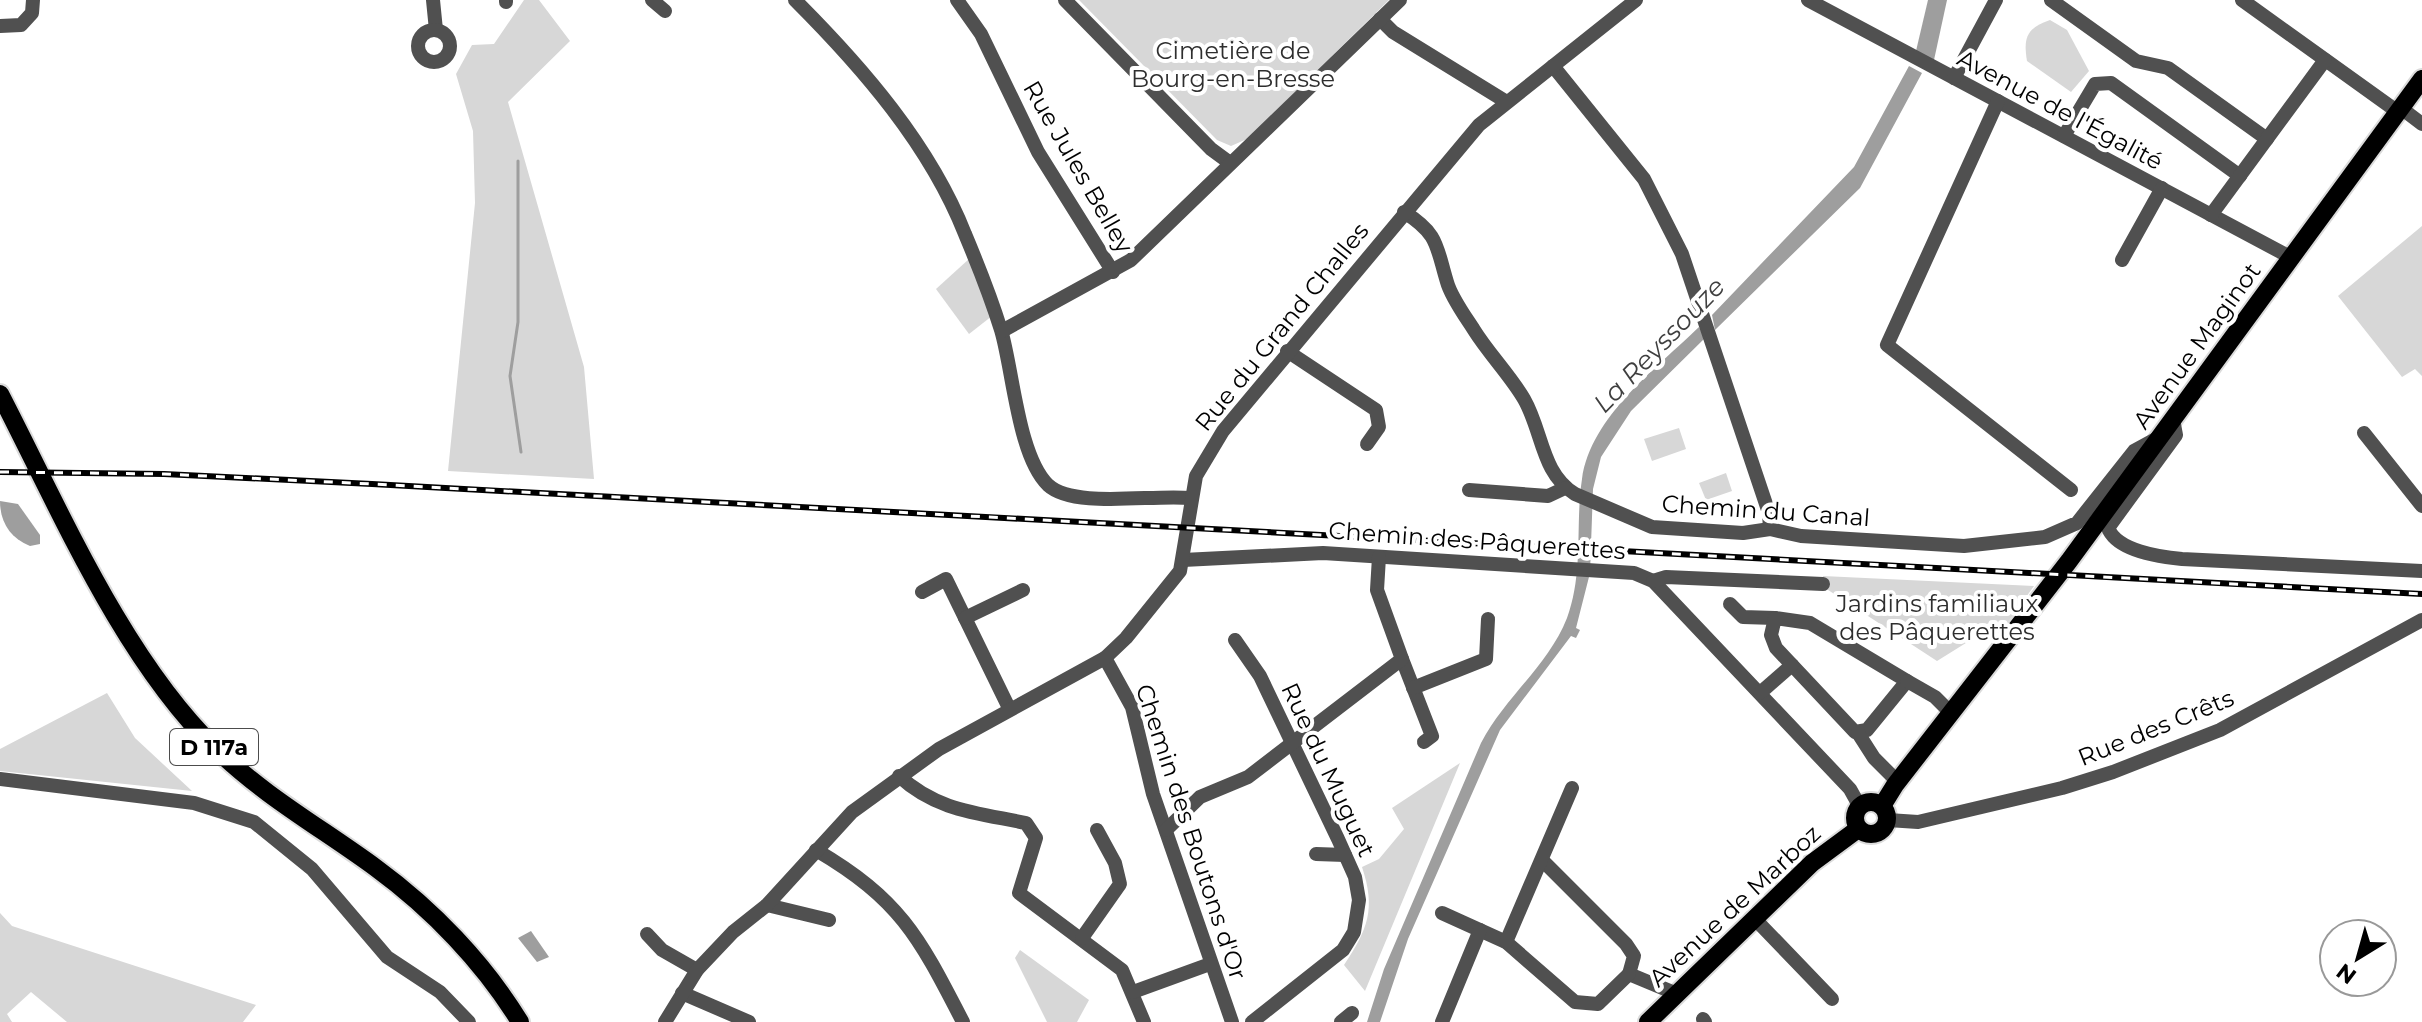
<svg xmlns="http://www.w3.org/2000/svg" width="2422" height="1022" font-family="Montserrat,sans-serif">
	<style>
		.green { fill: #d7d7d7 }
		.water { fill: #9e9e9e }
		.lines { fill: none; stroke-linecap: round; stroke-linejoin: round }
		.stream { stroke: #9e9e9e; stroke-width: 3 }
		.major-casing { stroke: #dbdbdb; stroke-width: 22 }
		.minor { stroke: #505050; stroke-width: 14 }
		.major { stroke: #000; stroke-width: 18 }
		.rail-casing { stroke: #000; stroke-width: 6 }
		.rail { stroke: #fff; stroke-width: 3; stroke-dasharray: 9; stroke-linecap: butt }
		.labels { text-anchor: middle; stroke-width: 8; stroke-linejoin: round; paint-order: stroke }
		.shield { fill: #fff; stroke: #4c4c4c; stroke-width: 2 }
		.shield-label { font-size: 22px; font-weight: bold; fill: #000 }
		.park-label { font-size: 24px; fill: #2e2e2e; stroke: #fff }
		.street-label { font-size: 24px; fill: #000; stroke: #fff }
		.water-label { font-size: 26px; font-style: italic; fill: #3f3f3f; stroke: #fff }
	</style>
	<rect width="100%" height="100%" fill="#fff"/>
	<!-- green -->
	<g class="green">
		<polygon points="524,0 539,0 570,41 508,102 584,367 594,479 448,471 475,203 473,131 456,74 472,45 494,44"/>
		<polygon points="1079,0 1389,0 1247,139 1231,146 1217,140"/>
		<path d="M2050,20l17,10 22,41 -18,21 -44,-31c-4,-24 0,-33 23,-41z"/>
		<polygon points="2422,226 2422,376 2415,369 2402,377 2338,296"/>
		<polygon points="969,259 992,316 969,334 936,289"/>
		<polygon points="1679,428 1686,449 1652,461 1644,439"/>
		<polygon points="1726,473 1732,491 1706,500 1699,483"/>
		<polygon points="1823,576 2034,586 1996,639 1982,633 1937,661 1825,588"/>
		<polygon points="107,693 135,738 192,791 0,771 0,749"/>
		<path d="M1460,763l-95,228 -21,-26c24,-36 32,-56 18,-98l17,-8 25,-30 -12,-21z"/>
		<polygon points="0,913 12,926 256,1005 243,1022 67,1022 31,992 7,1014 12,1022 0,1022"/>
		<polygon points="1020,950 1089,1000 1077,1022 1047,1022 1015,958"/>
	</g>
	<!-- water -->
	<g class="water">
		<polygon points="1928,0 1947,0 1934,60 1916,51"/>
		<polygon points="1909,66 1922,73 1860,188 1715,330 1712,315 1854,167"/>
		<path d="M1699,327l6,11 -74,73 -30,46 -8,32 -3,84 -14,55 4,2 -4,8 -5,-2 -71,94 -92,209 -28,83h-13l17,-53 97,-226c24,-46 67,-77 86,-125 17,-46 8,-93 15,-139 9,-63 75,-111 117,-152z"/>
		<path d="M0,501l18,3 22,31v9l-10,2c-20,-8 -30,-24 -30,-45z"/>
		<polygon points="531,931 549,957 537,962 518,938"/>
	</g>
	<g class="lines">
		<!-- stream -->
		<polyline class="stream" points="518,161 518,322 510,376 521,452"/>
		<!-- major casing -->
		<g class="major-casing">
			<g id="major">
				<path d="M0,394c60,116 123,265 216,355 48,47 107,80 160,119 56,41 108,95 144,154"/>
				<circle cx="1871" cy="818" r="16"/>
				<polyline points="1882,806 1895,785 2069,561 2422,79"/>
				<polyline points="1648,1022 1812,863 1858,829"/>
			</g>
		</g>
		<!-- minor -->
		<g class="minor">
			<polyline points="433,0 436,30"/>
			<polyline points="506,0 506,2"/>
			<polyline points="652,0 665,11"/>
			<path d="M795,0c67,67 135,145 170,234 13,31 26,64 36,96 12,40 17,126 47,155 26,24 105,9 142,13"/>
			<polyline points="957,0 981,34 1038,152 1113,272"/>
			<polyline points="1065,0 1211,149 1230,163"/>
			<polyline points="1808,0 2292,258"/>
			<polyline points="2051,0 2136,61 2168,68 2267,139"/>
			<polyline points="2242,0 2398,112"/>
			<polyline points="1380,19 1393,32 1505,101"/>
			<polyline points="0,26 21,25 32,13 33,0"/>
			<circle cx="434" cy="46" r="16"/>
			<polyline points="1553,66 1644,179 1682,254 1769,513 1770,529"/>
			<polyline points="1954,78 1996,0"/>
			<polyline points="1998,101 1887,345 2071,490"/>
			<polyline points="2401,108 2422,124"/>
			<polyline points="2064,136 2095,84 2111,83 2240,176"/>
			<path d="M1404,212c35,22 32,34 43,70 4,15 18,34 27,48 15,24 36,45 50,69 19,33 17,74 51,95l77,33 91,6 27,-4 31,7 163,10 81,-9 32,-14 57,-72 22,-12"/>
			<polyline points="2211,215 2325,60"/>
			<polyline points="2122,260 2162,188"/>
			<polyline points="1002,331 1131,260 1400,0"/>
			<polyline points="1287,351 1376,410 1379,427 1367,444"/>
			<path d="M2173,419l3,16 -68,93c9,23 52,29 74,31l240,12"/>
			<polyline points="2364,433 2422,506"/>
			<polyline points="1469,490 1548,496 1565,488"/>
			<polyline points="1183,560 1323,553 1634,573 1653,581 1850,789 1860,807"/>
			<polyline points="1653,581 1666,577 1823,584"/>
			<polyline points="922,592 946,579 1009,708"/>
			<polyline points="1730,604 1743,617 1775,618"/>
			<polyline points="965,618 1023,590"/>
			<polygon points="1775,618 1810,623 1907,681 1867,730 1855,732 1776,648 1771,635"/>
			<polyline points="1235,640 1260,676 1338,839 1355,877 1359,900 1354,932 1343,950 1252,1022"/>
			<polyline points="1105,658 1132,707 1153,794 1232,1022"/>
			<polyline points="1402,659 1432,736 1424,742"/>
			<polyline points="1907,681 1935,697 1952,714"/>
			<polyline points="1413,688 1486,659 1488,619"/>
			<polyline points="1760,693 1792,665"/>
			<polyline points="1858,733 1874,758 1897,781"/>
			<path d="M899,776c38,35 79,37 127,47l10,15 -17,55 103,77 22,52"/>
			<polyline points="0,779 194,803 254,822 312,869 387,957 440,992 469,1022"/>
			<polyline points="1888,820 1918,822 2062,788 2113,772 2220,730 2422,620"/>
			<polyline points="1166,830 1200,797 1248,777 1402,659 1377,590 1379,557"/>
			<path d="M816,850c85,50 103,87 147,172"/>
			<polyline points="1316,854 1345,855"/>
			<polyline points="1542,860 1626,944 1634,956 1629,974 1677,994"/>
			<polyline points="767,905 829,920"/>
			<polyline points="1442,913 1506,942 1575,1002 1598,1004 1629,974"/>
			<polyline points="1754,918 1832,999"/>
			<polyline points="647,934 662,950 697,970"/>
			<polyline points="1082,938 1120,884 1115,863 1097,830"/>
			<polyline points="1506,942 1572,788"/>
			<polyline points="1133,992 1210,964"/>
			<polyline points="682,993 749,1022"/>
			<polyline points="1703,1019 1705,1022"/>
			<polyline points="665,1022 697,970 733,932 767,905 852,812 939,749 1105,658 1126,638 1180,571 1196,476 1223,431 1479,125 1636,0"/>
			<polyline points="1341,1022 1352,1013"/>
			<polyline points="1442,1022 1480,930"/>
		</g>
		<!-- major -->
		<use href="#major" class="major"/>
		<!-- rail casing -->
		<g class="rail-casing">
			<polyline id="rail" points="0,472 164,474 372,484 2422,594"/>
		</g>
		<!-- rail -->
		<use href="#rail" class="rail"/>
	</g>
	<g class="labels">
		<!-- shield labels -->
		<rect class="shield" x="170" y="729" width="88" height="36" rx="6"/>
		<g class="shield-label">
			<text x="214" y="755">D 117a</text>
		</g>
		<!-- park labels -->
		<g class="park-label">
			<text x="1233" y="59">Cimetière de<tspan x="1233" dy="28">Bourg-en-Bresse</tspan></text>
			<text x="1937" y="612">Jardins familiaux<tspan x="1937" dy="28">des Pâquerettes</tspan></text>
		</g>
		<!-- street labels -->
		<g class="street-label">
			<text transform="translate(2060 110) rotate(28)" y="8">Avenue de l'Égalité</text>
			<text transform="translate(1078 167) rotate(60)" y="8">Rue Jules Belley</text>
			<text transform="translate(1282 327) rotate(-51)" y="8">Rue du Grand Challes</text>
			<text transform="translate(2197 346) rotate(-54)" y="8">Avenue Maginot</text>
			<text transform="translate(1766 511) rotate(4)" y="8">Chemin du Canal</text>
			<text transform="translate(1477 541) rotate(4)" y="8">Chemin des Pâquerettes</text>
			<text transform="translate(2156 728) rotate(-22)" y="8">Rue des Crêts</text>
			<text transform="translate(1328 770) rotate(65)" y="8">Rue du Muguet</text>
			<text transform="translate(1191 832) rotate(72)" y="8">Chemin des Boutons d'Or</text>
			<text transform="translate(1735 906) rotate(-43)" y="8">Avenue de Marboz</text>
		</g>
		<!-- water labels -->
		<g class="water-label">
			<text transform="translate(1659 345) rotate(-46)" y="9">La Reyssouze</text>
		</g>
	</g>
	<!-- north arrow -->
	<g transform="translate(2358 958) rotate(217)"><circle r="38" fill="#ffffff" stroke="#999999" stroke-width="2"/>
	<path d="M0-6L14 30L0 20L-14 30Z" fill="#000000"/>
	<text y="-12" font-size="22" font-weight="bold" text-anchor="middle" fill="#000000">N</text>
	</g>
</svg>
